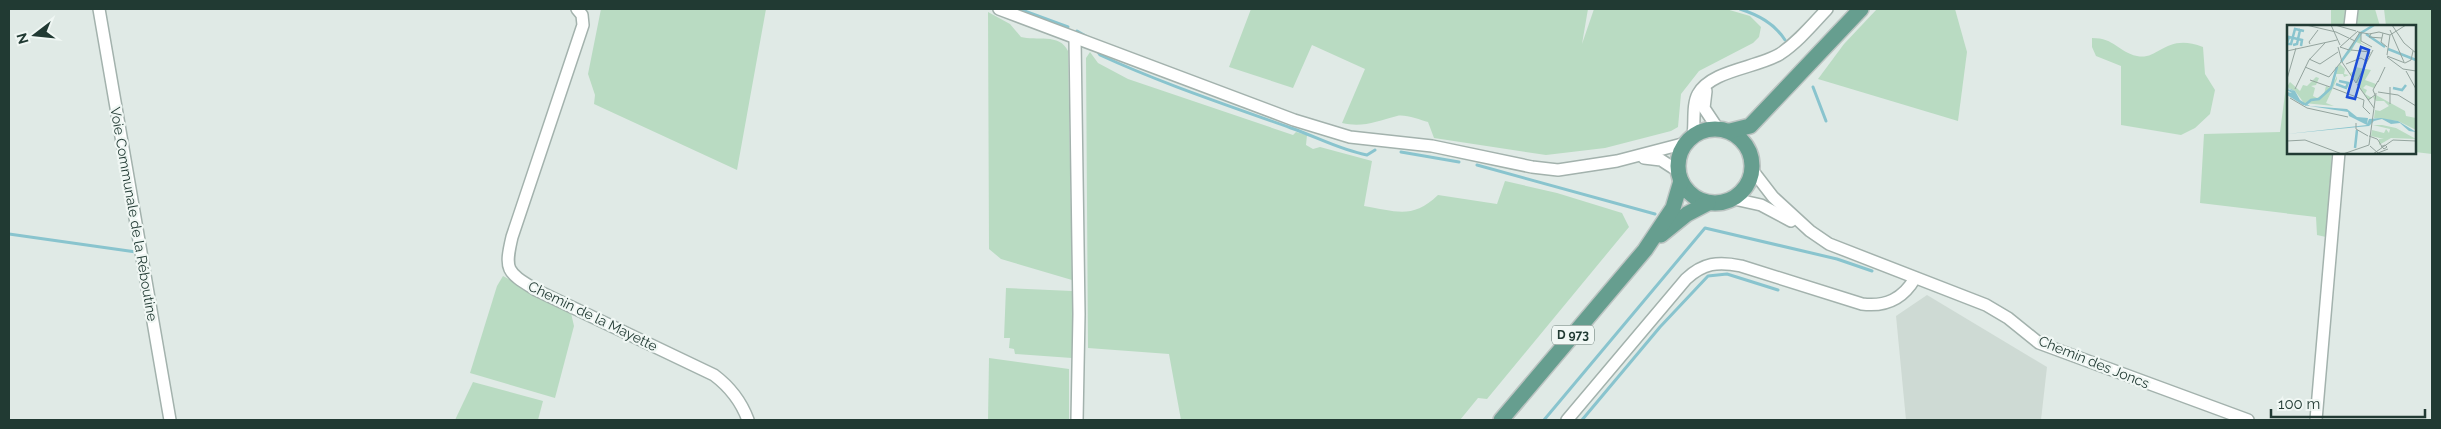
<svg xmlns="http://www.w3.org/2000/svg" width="2441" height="429" font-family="Raleway,sans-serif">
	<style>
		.built { fill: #cedad4 }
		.green { fill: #b9dbc2 }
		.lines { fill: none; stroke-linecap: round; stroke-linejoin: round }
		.stream { stroke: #89c4ce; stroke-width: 3 }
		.minor-casing { stroke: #a3b2ad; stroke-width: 14 }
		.major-casing { stroke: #bcc4c2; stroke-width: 18 }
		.minor { stroke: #fff; stroke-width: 11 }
		.major { stroke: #669e8f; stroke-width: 15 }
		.labels { text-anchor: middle; stroke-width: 4.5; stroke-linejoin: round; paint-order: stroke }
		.shield { fill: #f0f7f4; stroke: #5f736d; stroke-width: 1 }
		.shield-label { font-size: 12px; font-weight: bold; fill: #213a33 }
		.street-label { font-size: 14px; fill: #213a33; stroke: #f0f7f4 }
		.inset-river { fill: none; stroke: #89c4ce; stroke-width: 2.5 }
		.inset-road { fill: none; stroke: #94a49e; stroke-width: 1 }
		.view { fill: #1d4ed8; fill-opacity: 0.15; stroke: #1d4ed8; stroke-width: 2.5 }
		.inset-edge { fill: none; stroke: #213a33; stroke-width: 2.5 }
	</style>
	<rect width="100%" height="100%" fill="#e0eae6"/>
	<!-- built -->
	<polygon class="built" points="1927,295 2047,367 2041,420 1906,420 1896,316"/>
	<!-- green -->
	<g class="green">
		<polygon points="601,9 766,9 737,170 594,104 595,95 588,74"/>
		<path d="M1251,9h337l-6,35 12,-35h132l24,7 11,11 -2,10 -6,6 -54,28 -18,23 -3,33 -7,4 -66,17 -59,7 -112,-17 -6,-16c-8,-2 -23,-8 -31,-6 -20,5 -34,12 -55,7l23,-54 -53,-24 -19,43 -64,-21z"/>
		<polygon points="1877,9 1955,9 1967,52 1958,121 1818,79 1844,44"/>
		<polygon points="2331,9 2345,9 2344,26 2331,26"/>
		<polygon points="2355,9 2375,9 2380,26 2354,26"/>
		<polygon points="2384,9 2432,9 2432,154 2415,152 2415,26 2386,26"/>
		<path d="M988,12l22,12 11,13c14,4 39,-4 47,14l4,229 -71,-21 -12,-10z"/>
		<path d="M2092,38c23,0 26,14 45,18 21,5 29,-24 66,-9l2,27 10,16 -5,24 -15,14 -14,7 -60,-10v-59l-25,-10 -4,-9z"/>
		<path d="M1090,52l8,11 30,16 165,56 3,-3 11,3 -1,10 7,4 7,-2 52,14 -8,45c32,5 48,14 74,-11l59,9 8,-23 52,12 65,20 7,14 -142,172 -9,-1 -18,22h-279l-12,-66 -81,-6 -2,-290z"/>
		<polygon points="2288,71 2288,152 2332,153 2326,237 2317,235 2316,217 2200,203 2204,134 2280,132"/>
		<polygon points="503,276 571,313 574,326 555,398 470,373 497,286"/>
		<polygon points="1006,288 1072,291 1072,358 1015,354 1014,349 1009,348 1010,338 1004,338"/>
		<polygon points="989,358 1069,369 1069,420 988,420"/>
		<polygon points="473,382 543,401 538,420 455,420"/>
	</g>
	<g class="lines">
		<!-- stream -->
		<g class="stream">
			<polyline points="1019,9 1068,27"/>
			<path d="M1740,9c18,6 34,14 45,31"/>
			<polyline points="1077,31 1091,39"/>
			<path d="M1098,52l2,3c63,29 127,50 191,73 26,9 49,22 76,27l8,-5"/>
			<polyline points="1813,87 1826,121"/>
			<polyline points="1401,152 1459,162"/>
			<polyline points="1477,165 1655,214"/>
			<polyline points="9,234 136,252"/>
			<polyline points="1544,420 1705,228 1837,259 1872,271"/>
			<polyline points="1582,420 1660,327 1708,276 1727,274 1778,290"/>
		</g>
		<!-- minor casing -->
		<g class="minor-casing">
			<g id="minor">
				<polyline points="99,9 170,420"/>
				<path d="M577,9l5,6 1,10 -71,212c-8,34 -5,35 24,53l178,85c16,12 27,26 34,45"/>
				<polyline points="999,9 1294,120 1350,137 1432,146 1532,167 1558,170 1617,161 1686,143"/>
				<polyline points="2350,26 2352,9"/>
				<polyline points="1075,39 1079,314 1077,420"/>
				<polyline points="1706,91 1704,108 1718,129"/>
				<path d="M1693,136c2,-13 -1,-31 5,-42 13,-24 59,-26 82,-40 18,-12 32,-29 47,-45"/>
				<polyline points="1644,158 1661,160 1678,171"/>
				<polyline points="1753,171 1773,197 1810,231 1829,244 1986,305 2008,318 2039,343 2248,420"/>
				<polyline points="1734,199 1761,205 1791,221"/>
				<path d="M1567,420l119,-141c17,-16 32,-18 55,-13l121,38c24,3 41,-5 53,-26"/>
				<polyline points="2316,420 2339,152"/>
			</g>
		</g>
		<!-- major casing -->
		<g class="major-casing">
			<g id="major">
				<circle cx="1715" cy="166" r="37"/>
				<polyline points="1730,131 1750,126 1861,9"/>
				<polyline points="1661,235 1687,214 1708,203"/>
				<polyline points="1501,420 1645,250 1673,208 1681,181"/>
			</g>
		</g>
		<!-- minor -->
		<use href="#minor" class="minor"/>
		<!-- major -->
		<use href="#major" class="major"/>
	</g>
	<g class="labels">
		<!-- shield labels -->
		<rect class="shield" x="1552" y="325.5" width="42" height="19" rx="4"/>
		<g class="shield-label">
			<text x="1573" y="339">D 973</text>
		</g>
		<!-- street labels -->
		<g class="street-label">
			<text transform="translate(134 214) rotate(80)" y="5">Voie Communale de la Réboutine</text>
			<text transform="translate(593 316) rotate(26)" y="5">Chemin de la Mayette</text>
			<text transform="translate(2094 362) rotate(22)" y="5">Chemin des Joncs</text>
		</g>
	</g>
	<!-- overview -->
	<g transform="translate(2287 25)">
		<rect width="129" height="129" fill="#e0eae6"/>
		<path d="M74,8v10l12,6 -17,-7 -4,8 -12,14 5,5 -1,5 5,1 -5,2 -1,-3h-7l-2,8 3,-6v3l-11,24 8,3 -30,-3 -9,-12 -8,-4 3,-5 10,9 3,-6 4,1 9,-9 3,1 -3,7 -5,1 4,2 -2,8 4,2 7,-4 2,-8 4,2 6,-19zM68,42l16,3 -6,10 11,4 -2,4 -8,-3 -3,3 4,2 -2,4 7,4 -4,2 -18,-27 5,-2zM89,70l29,16 1,5 10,2v12l-18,-9 -24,-3 1,-8 5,1 9,-5 -5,-5h-8v-3l-1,3 -2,-4zM86,100h9l14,3 20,11 -25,-1 -12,7v-6h5l-13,-3 1,-6 12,3 2,-4 3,4 1,-4z" fill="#b9dbc2"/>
		<path d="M0,63l4,1 4,2 5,9 10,6 37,3 10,8 11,1 -1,6 2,-5 12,-1 17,3 18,11 -7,-1 -9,-8 -9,1 25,14 -34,-19 -8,2 -5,5 -82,8 80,-9 -18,-9 -1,-4 -45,-7 -16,-10v-3l5,1 -5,-3v-1l7,2z" fill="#89c4ce"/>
		<path class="inset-river" d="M79,9l19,13M0,18l2,-6 13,3 -1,6M1,19h3l4,-15 5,1M6,20l4,-1 3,-14 4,1M101,24l28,11M54,37l20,-29 13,-8M49,59l10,4 2,-5 -9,-2M106,63l9,2 4,-5M18,80l6,-5 8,-1 12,-11 6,-21M68,123l2,-18"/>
		<path class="inset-road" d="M19,0l30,7 19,9M44,0l9,20M48,0l21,6M105,0l12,18 12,10M103,5l14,32M71,7l11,2 10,-2M92,7l11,3 16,-10M74,8v8l11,6M96,8l-2,9 6,5M84,9l-2,3 13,1M23,19l-1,-2 9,-12M51,22l4,15 14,21M53,22l9,3 11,-18M53,22l18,-16M64,25l19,2M0,26l50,-11M100,30l3,-20M100,31l18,7 6,-3 2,-9M100,32l16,12 13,2M22,34l11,5 18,-12M59,39l15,-6 5,3 4,-9M18,42l24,10 12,-15M119,46l10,18M0,54l9,-31M23,55l20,7M91,57l7,-15M69,58l17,-33M70,59l17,24M103,62v17M46,63l31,12 -1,7 7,7M8,64l14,-29 16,-17M91,67l20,3 18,11M3,73l17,10 41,9M81,75l7,-5 -2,-5 5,-9M69,98v6l12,7M82,111l8,3 1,1 3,5 1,2 2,2 3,-2 -2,-2 -2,1h-1v1h-1M0,116l18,-1 37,14M83,121l8,7 10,-4M56,129l26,-9 7,-52M86,129l20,-14 23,1"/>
		<path class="view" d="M74,22l8,3 -14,49 -8,-2z"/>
		<rect width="129" height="129" class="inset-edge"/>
	</g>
	<!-- border -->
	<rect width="2441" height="429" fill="none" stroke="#213a33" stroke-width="20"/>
	<!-- north arrow -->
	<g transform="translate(35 35) rotate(254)" stroke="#f0f7f4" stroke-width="4" paint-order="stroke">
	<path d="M0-4L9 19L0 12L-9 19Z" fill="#213a33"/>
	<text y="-8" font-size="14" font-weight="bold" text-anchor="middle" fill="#213a33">N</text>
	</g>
	<!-- scale -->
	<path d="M2271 409v8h154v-8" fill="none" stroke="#213a33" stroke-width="2.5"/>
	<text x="2278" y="409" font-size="15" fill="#213a33" stroke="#f0f7f4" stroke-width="4" paint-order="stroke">100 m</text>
</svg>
